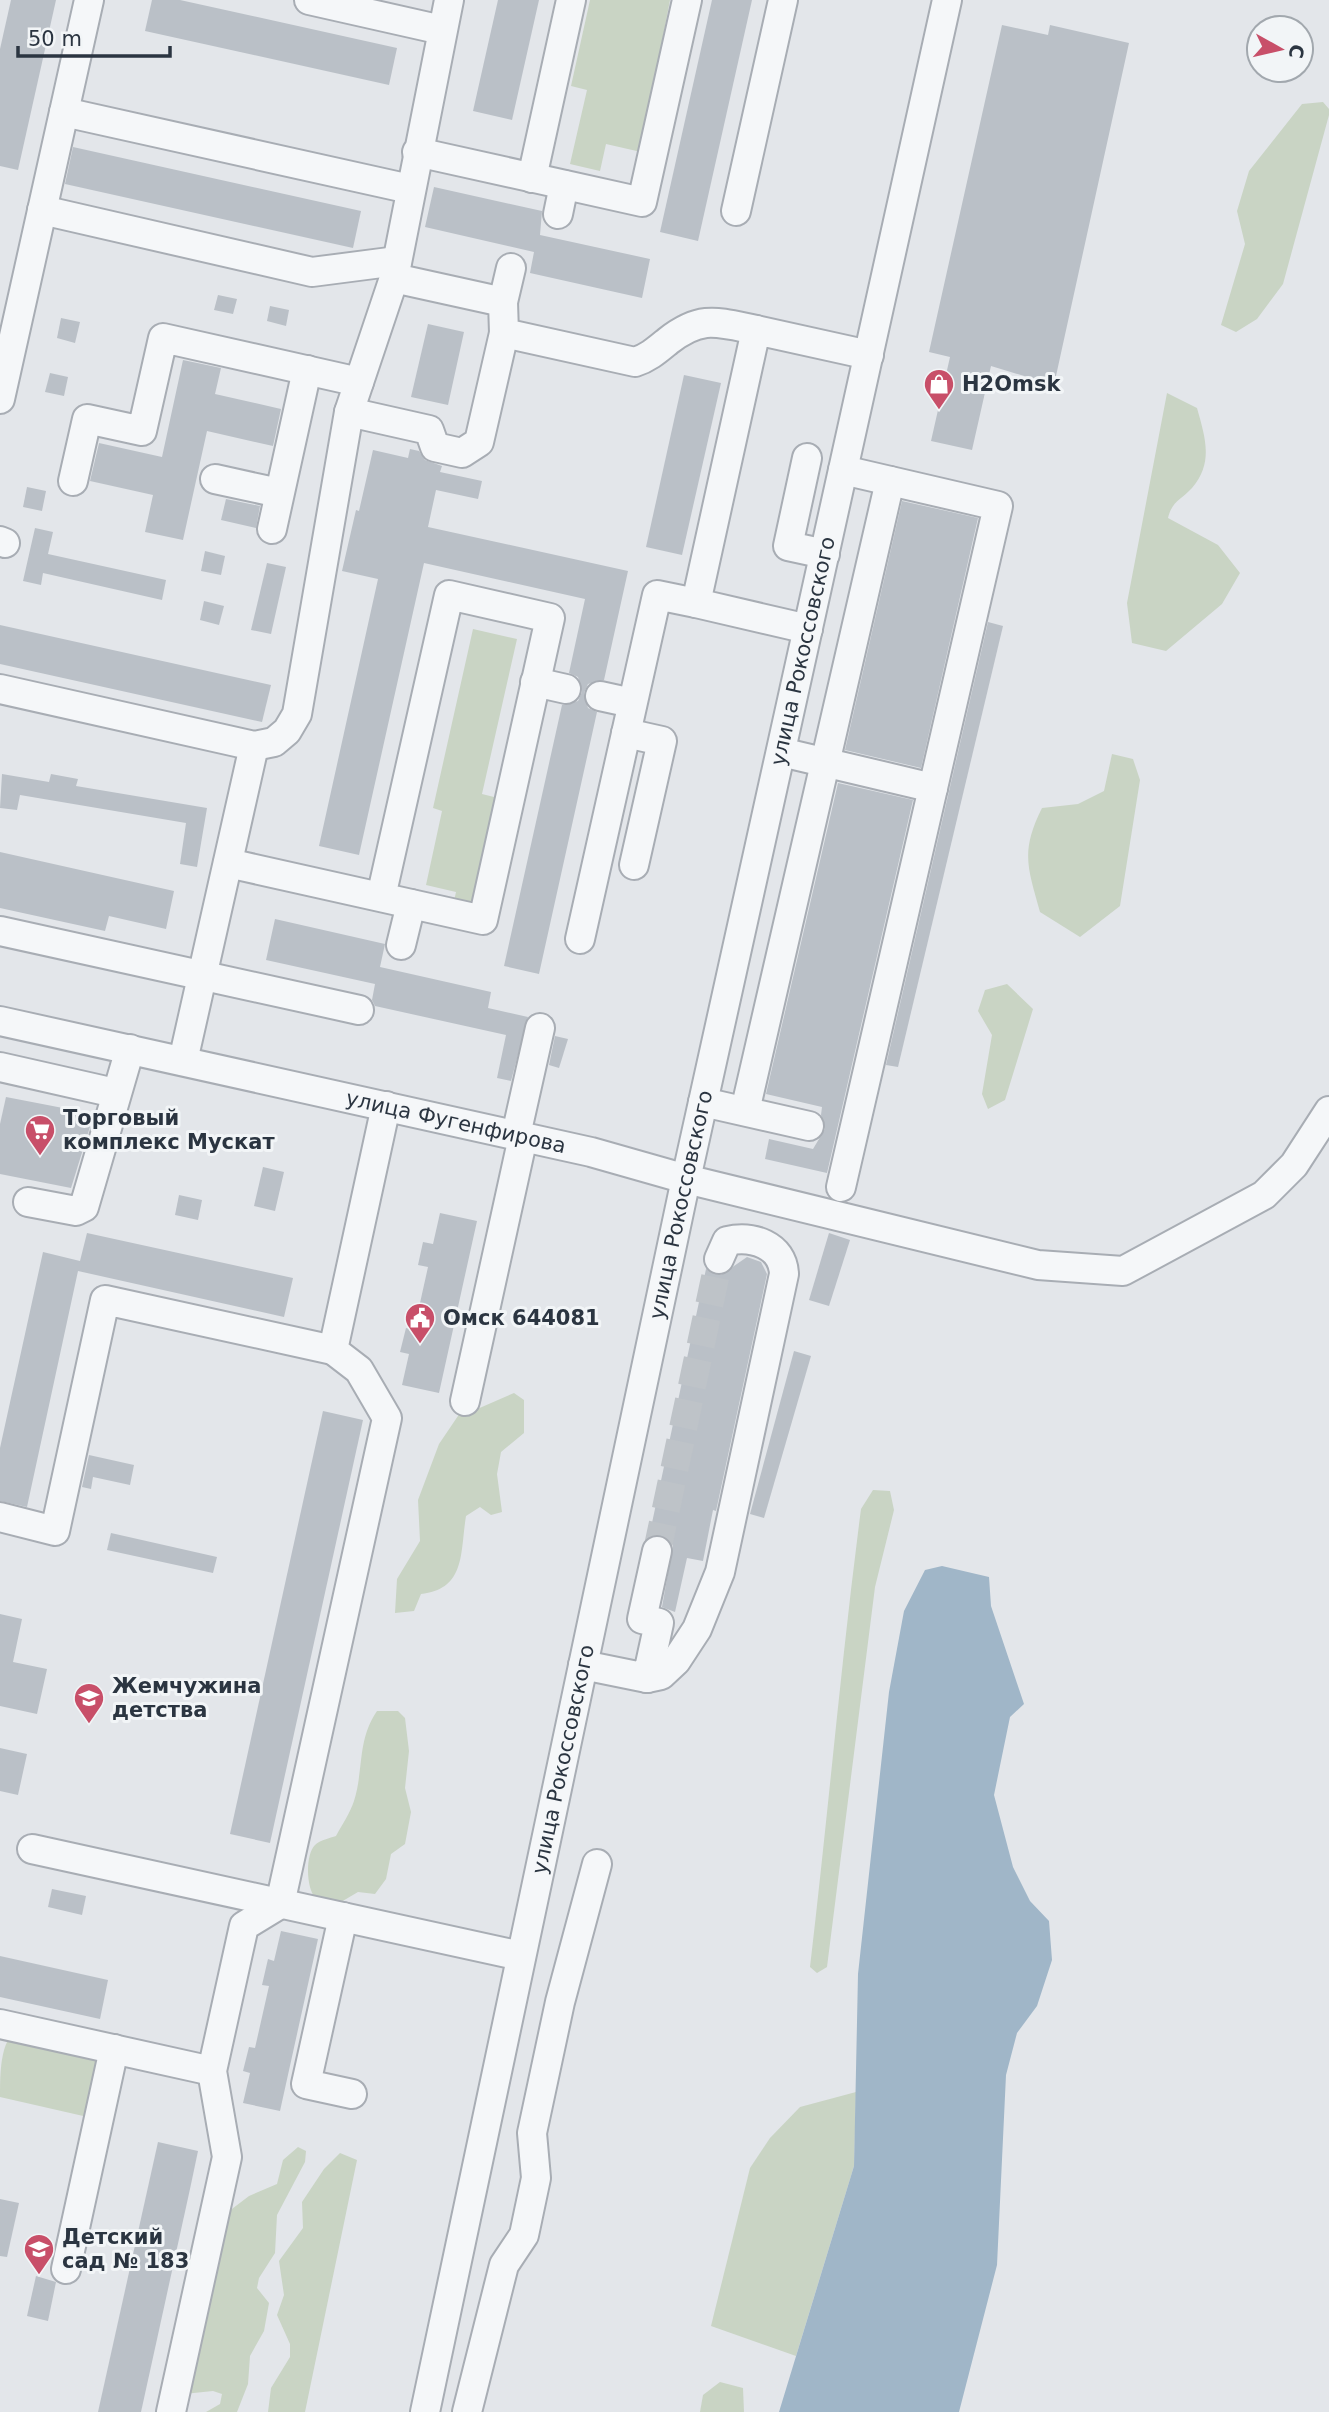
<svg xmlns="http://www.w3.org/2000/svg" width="1329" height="2412" font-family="'DejaVu Sans',sans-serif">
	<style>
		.green { fill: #c9d4c4 }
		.water { fill: #a0b6c8 }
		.building { fill: #bac0c7 }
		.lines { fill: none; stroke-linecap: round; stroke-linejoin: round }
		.minor-tunnel { stroke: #bec3c8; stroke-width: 28; stroke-dasharray: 28 14; stroke-linecap: butt }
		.minor-casing { stroke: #a8adb4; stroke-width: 32 }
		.minor { stroke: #f5f7f9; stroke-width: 28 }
		.labels { text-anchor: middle; stroke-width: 6; stroke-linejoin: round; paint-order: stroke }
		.poi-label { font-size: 21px; font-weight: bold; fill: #2b3541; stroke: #f2f5f7; text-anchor: start }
		.street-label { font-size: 21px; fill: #2b3541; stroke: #f2f5f7 }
	</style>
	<rect width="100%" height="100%" fill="#e3e6ea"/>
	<!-- green -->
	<g class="green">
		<polygon points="590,0 670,0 641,152 606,144 600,171 570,164 587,90 571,86"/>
		<polygon points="1323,102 1329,109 1329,115 1283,284 1257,319 1236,332 1221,325 1245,244 1237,211 1249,171 1302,104"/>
		<path d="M1167,393l30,15c8,29 17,54 -5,80 -11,12 -20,13 -24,30l50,27 22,28 -18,31 -56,47 -34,-8 -5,-40z"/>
		<polygon points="473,629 517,639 482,794 502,799 478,907 454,901 456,892 426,885 442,811 433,808"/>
		<path d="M1112,754l21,5 7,21 -20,126 -40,31 -40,-25c-12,-44 -20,-60 2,-104l36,-4 26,-13z"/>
		<polygon points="1007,984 1033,1009 1005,1100 988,1109 982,1094 992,1035 978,1011 985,990"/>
		<path d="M514,1393l10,7v33l-23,19 -4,22 5,38 -11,3 -11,-8 -14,9c-6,37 0,73 -45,78l-7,17 -19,2 2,-34 23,-38 -2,-41 21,-56 23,-34h13z"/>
		<path d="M873,1490l17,1 4,19 -19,77 -48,380 -10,6 -7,-6c18,-152 31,-305 51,-458z"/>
		<path d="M377,1711h21l7,7 4,33 -4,37 6,24 -6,32 -14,10 -5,25 -11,15 -17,-2 -17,10 -25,-3c-10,-10 -11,-44 -1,-54 5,-5 15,-7 21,-9 6,-11 14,-23 18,-35 10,-32 3,-61 23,-90z"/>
		<path d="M10,2037l91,20 -9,61 -92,-21c0,-19 0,-46 10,-60z"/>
		<polygon points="856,2092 854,2166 796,2356 711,2326 750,2168 770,2138 800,2107"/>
		<polygon points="298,2147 306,2151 305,2162 277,2215 275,2253 259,2278 257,2288 269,2303 264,2331 250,2356 248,2384 237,2412 206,2412 220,2404 222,2394 213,2391 184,2394 224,2215 249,2196 277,2184 283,2160"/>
		<polygon points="340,2153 357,2160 305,2412 268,2412 271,2388 290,2357 290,2344 277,2315 284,2295 279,2261 303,2228 302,2202 324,2169"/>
		<polygon points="720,2382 743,2388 744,2412 700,2412 703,2395"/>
	</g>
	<!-- water -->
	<polygon class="water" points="942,1566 989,1577 991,1606 1024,1704 1010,1717 994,1795 1013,1867 1030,1901 1049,1921 1052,1960 1037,2006 1017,2033 1006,2075 997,2265 959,2412 779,2412 854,2166 858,1974 889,1692 904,1611 925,1570"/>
	<!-- building -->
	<g class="building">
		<polygon points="11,0 56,0 18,170 0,166 0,49"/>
		<polygon points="152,0 180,0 397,48 389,85 145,31"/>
		<polygon points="498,0 539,0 512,120 473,111"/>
		<polygon points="712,0 752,0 698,241 660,232"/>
		<polygon points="1002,25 1048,35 1050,25 1129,43 1054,385 991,366 972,450 931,441 950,357 929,352"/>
		<polygon points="73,147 361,211 353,248 65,184"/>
		<polygon points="434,187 542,211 540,235 650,259 642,298 530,273 534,252 425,227"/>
		<polygon points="218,295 237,299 233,314 214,310"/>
		<polygon points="270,306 289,310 286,326 267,321"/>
		<polygon points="61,318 80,322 75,343 57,338"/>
		<polygon points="428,324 464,332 448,405 411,397"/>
		<polygon points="183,360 221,368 215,394 281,409 273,446 207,431 183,540 145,532 153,495 90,481 99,443 162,457"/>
		<polygon points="50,373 68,377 64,396 45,392"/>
		<polygon points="684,375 721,383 682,555 646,547"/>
		<polygon points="410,449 419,451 425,460 442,466 440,472 482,481 478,499 436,490 428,527 628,571 604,680 588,684 584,693 588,708 597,712 539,974 504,966 562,705 578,701 582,692 578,677 569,673 585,599 424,563 359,855 319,846 378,579 342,571 356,510 359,511 373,450 408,458"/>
		<polygon points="27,487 46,491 42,511 23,507"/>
		<polygon points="226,499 260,506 256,528 221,520"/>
		<polygon points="902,501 978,518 921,768 845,750"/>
		<polygon points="35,528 53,532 48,554 166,580 162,600 43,573 41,585 23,581"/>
		<polygon points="205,551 225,556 221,575 201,571"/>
		<polygon points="267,563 286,567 271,634 251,630"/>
		<polygon points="204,601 224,606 219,625 200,620"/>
		<polygon points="988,622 1003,626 898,1067 886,1065"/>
		<polygon points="0,625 271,685 262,722 0,664"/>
		<polygon points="2,774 49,782 51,774 78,779 76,786 207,808 197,867 180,864 186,823 20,795 17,810 0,808"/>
		<polygon points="838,783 913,800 827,1173 765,1159 769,1139 813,1149 825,1129 821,1115 822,1107 766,1094"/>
		<polygon points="0,852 174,891 166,929 109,916 105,931 0,908"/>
		<polygon points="275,919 385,944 380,967 491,992 488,1008 528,1017 511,1081 497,1078 506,1035 375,1006 372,1000 375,984 266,960"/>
		<polygon points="555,1036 568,1039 559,1068 549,1065"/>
		<polygon points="6,1097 94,1114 71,1188 0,1174 0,1124"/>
		<polygon points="263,1167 284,1172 275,1211 254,1206"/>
		<polygon points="179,1195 202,1200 198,1220 175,1215"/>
		<polygon points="440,1213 477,1221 439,1393 402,1385 409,1354 400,1352 406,1328 414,1330 428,1267 418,1265 423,1242 433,1244"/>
		<polygon points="87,1233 293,1278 284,1317 78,1271 27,1507 0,1501 0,1448 43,1252 80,1261"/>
		<polygon points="829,1233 850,1240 829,1306 809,1300"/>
		<polygon points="747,1257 761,1262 767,1274 716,1511 713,1510 703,1561 687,1558 675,1612 662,1607 673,1545 661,1535 649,1537 706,1269 721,1275"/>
		<polygon points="794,1351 811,1356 764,1518 750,1514"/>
		<polygon points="323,1411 363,1420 270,1843 230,1834"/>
		<polygon points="89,1455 134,1465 130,1485 93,1477 91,1489 82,1487"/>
		<polygon points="111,1533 217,1557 213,1573 107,1550"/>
		<polygon points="0,1614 22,1619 13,1662 47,1669 37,1714 0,1706"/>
		<polygon points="0,1748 27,1754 18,1795 0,1791"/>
		<polygon points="52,1889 86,1896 82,1915 48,1907"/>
		<polygon points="281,1931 318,1939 280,2111 243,2103 250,2073 243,2071 249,2047 255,2048 269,1986 262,1985 268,1959 274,1961"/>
		<polygon points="0,1956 108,1980 100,2019 0,1997"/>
		<polygon points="158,2142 198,2151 190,2189 141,2412 98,2412"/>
		<polygon points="0,2199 19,2203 7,2257 0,2256"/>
		<polygon points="36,2276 56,2282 48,2321 27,2316"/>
	</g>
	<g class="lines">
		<!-- minor-tunnel -->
		<polyline class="minor-tunnel" points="657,1551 719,1259"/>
		<!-- minor casing -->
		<g class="minor-casing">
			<g id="minor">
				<polyline points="309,0 442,30"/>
				<polyline points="64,112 410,189"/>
				<polyline points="417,152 642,202 687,0"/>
				<polyline points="532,178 571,0"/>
				<polyline points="42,210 312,272 397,261"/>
				<polyline points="736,211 783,0"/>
				<polyline points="558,214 564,185"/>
				<path d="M394,278l109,24 1,31 131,29c13,-4 22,-12 33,-21 33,-26 49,-19 88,-11"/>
				<polyline points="503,302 511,268"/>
				<polyline points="0,399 89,0"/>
				<polyline points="349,412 429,430 435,447 462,453 479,442 504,333"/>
				<polyline points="807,458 788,546 825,554"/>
				<polyline points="215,479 279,493"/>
				<polyline points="73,481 87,419 142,431 163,338 359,382"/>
				<polyline points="272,529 307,370"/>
				<polyline points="0,541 5,543"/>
				<polyline points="808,629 696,603 756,330 869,355"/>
				<polyline points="535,682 566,689"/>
				<polyline points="0,689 254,746 274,742 287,731 297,714 349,412 394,278 449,0"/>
				<polyline points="600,696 632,703"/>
				<polyline points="626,733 662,741 634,865"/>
				<polyline points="781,752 933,788"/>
				<polyline points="228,863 483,920 550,618 449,595 381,897"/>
				<polyline points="0,931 359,1010"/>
				<polyline points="580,939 657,595 696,603"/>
				<polyline points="401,945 411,904"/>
				<path id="s1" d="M0,1021l591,131 95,27 352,86 85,6 141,-76 30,-30 35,-54"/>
				<polyline points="183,1061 254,746"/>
				<polyline points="0,1067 115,1093"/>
				<polyline points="703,1102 809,1126"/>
				<polyline points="745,1111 890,481"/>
				<polyline points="516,1135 540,1028"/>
				<polyline points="841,1187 998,506 843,470"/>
				<polyline points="28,1202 76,1211 84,1207 130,1049"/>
				<polyline points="465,1401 523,1137"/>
				<polyline points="0,1517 55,1531 105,1300 333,1350"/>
				<polyline points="583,1665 647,1678 659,1623 642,1619 657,1551"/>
				<path d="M647,1678l14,-3 15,-14 21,-32 23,-57 64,-298c-1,-29 -32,-39 -57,-33l-8,18"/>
				<polyline points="32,1849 521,1956"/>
				<polyline points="343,1917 306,2084 352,2094"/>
				<polyline points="0,2024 212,2071"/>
				<polyline points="66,2269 114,2049"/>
				<polyline points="171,2412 227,2157 212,2071 244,1926 280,1904 387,1418 359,1370 333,1350 386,1106"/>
				<path id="s2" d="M425,2412l261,-1233 261,-1179"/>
				<polyline points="467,2412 504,2265 524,2235 536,2178 532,2133 560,2002 597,1864"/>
			</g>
		</g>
		<!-- minor -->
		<use href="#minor" class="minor"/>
	</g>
	<!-- icons -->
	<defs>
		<g id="shop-pin" transform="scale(1.575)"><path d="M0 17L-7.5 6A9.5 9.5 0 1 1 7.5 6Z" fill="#c84f69" stroke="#f2f5f7"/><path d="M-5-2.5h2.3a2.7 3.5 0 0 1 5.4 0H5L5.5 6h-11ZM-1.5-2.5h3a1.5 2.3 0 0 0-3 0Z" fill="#fff"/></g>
		<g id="supermarket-pin" transform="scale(1.575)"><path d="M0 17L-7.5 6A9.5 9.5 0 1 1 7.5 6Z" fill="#c84f69" stroke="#f2f5f7"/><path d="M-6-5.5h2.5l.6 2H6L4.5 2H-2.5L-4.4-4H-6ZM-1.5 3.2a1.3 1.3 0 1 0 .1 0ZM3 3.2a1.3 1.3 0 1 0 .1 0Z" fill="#fff"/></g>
		<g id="civic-pin" transform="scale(1.575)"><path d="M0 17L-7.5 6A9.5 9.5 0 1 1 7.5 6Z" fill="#c84f69" stroke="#f2f5f7"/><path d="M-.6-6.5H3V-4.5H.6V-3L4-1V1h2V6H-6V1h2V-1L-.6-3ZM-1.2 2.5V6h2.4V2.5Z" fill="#fff"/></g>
		<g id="school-pin" transform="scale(1.575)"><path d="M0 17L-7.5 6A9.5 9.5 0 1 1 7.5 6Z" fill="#c84f69" stroke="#f2f5f7"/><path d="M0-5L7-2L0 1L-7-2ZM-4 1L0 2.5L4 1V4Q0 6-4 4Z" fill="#fff"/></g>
	</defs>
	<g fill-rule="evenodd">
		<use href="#shop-pin" x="939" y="384"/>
		<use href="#supermarket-pin" x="40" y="1130"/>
		<use href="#civic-pin" x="420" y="1318"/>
		<use href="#school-pin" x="89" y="1698"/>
		<use href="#school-pin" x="39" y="2249"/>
	</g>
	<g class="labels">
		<!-- poi labels -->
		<g class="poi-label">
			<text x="962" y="391">H2Omsk</text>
			<text x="63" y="1125">Торговый<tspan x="63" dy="24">комплекс Мускат</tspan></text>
			<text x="443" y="1325">Омск 644081</text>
			<text x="112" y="1693">Жемчужина<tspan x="112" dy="24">детства</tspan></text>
			<text x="62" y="2244">Детский<tspan x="62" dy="24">сад № 183</tspan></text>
		</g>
		<!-- street labels -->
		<g class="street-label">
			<text dy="7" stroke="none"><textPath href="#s2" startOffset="1801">улица Рокоссовского</textPath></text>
			<text dy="7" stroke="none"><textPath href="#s1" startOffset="467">улица Фугенфирова</textPath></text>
			<text dy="7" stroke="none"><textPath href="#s2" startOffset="1234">улица Рокоссовского</textPath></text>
			<text dy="7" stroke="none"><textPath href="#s2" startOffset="667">улица Рокоссовского</textPath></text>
		</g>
	</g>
	<!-- north arrow -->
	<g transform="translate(1280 49) rotate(98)"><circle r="33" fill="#f2f5f7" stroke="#a2a8ae" stroke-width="2"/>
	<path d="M0-5L12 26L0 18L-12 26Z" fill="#c84f69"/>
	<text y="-10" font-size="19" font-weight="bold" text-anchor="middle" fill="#2b3541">С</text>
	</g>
	<!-- scale -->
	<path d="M18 46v10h152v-10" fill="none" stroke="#2b3541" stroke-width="3.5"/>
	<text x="28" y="46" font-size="21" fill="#2b3541" stroke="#f2f5f7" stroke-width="5" paint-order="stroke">50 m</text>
</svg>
